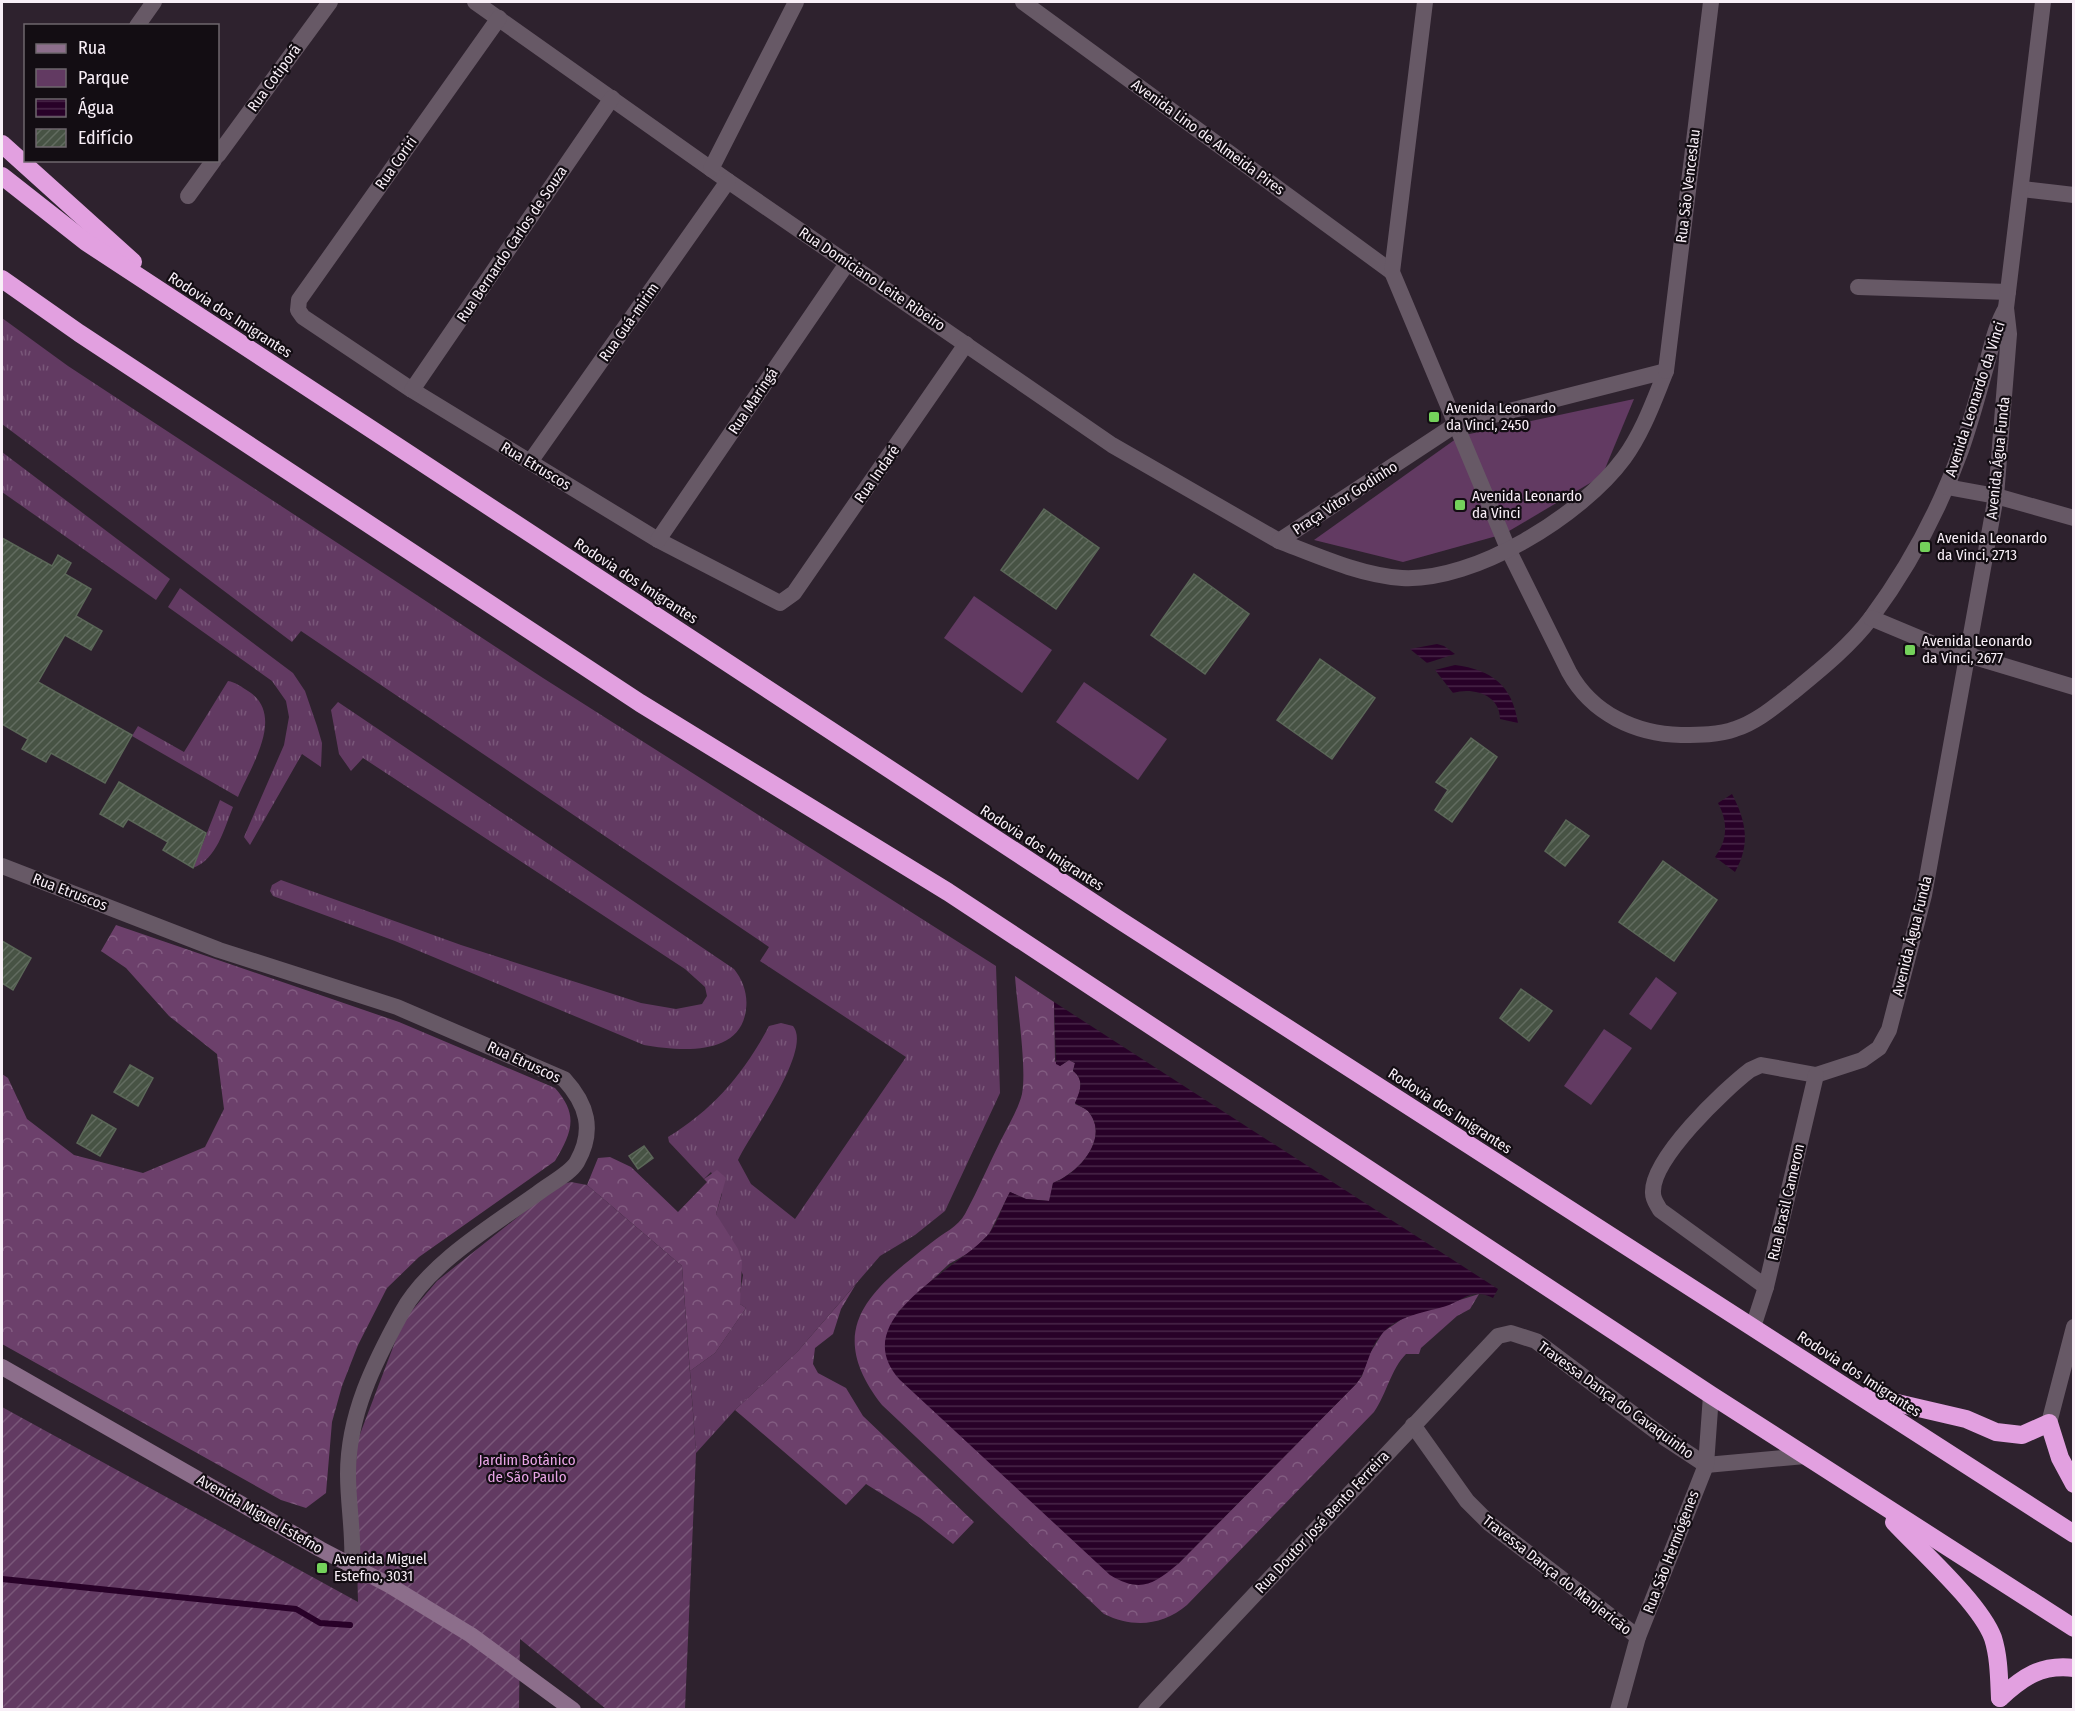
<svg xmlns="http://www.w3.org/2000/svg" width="2075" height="1711" font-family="'Fira Sans Condensed',sans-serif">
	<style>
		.grass { fill: url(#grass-tufts) }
		.forest { fill: url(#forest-crowns) }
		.park { fill: #623a62 }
		.garden { fill: url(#garden-furrows) }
		.water { fill: url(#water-rules) }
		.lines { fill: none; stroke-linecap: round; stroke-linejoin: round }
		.stream { stroke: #280128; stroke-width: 6 }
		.building { fill: url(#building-hatch); stroke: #5b6758; stroke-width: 1.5 }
		.minor { stroke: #675966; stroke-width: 16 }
		.tertiary { stroke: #675966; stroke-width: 16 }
		.secondary { stroke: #8c6e8b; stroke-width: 16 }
		.motorway { stroke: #e2a0e0; stroke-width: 18 }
		.poi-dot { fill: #74d25b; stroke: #130d13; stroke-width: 2 }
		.labels { text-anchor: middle; stroke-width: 4.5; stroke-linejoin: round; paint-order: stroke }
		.street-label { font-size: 15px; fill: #f8eff7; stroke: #130d13 }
		.poi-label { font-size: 15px; fill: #f8eff7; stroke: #130d13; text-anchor: start }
		.park-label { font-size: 15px; fill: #e8a4e6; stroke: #130d13 }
	</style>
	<defs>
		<pattern id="grass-tufts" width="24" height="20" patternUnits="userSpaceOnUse" patternTransform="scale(1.5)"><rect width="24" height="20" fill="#623a62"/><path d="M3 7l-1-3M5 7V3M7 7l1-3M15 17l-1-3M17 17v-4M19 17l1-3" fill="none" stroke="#795779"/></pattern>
		<pattern id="forest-crowns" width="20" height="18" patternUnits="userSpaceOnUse" patternTransform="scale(1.5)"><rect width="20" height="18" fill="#6c406b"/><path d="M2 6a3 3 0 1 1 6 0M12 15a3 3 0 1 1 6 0" fill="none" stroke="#825c81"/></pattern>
		<pattern id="garden-furrows" width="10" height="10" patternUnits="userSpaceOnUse" patternTransform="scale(1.5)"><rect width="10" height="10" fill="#623a62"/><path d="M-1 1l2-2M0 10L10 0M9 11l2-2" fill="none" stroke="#795779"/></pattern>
		<pattern id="water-rules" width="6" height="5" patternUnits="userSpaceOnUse" patternTransform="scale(1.5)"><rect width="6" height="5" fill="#280128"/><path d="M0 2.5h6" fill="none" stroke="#482648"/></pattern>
		<pattern id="building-hatch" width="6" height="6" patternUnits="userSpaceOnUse" patternTransform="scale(1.5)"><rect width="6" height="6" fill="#475344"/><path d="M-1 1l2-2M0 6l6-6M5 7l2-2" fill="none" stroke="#626c60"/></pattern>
	</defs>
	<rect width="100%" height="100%" fill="#2e222e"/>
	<!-- grass -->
	<g class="grass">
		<path d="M2,318l66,48 475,312 453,288 4,127 -55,118 -30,24 -35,21 -82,95 -63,59 -39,43 -6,-82 25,-18 31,-45 -6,-4 -1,-4 4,-25 -27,-61 6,-20 -11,-22 -7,7 -35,-37 -1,-5c45,-27 77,-65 101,-111l12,-3 12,3c20,24 -43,108 -55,134l13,24 44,35 111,-162 -146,-96 9,-14 -468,-316 -9,11 -290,-218z"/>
		<polygon points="2,452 170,579 156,600 2,492"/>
		<polygon points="180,588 293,673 305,691 317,726 322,743 321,767 302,754 250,845 244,837 284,745 289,717 286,701 272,681 168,607"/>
		<path d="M228,681c7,1 14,6 20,10 38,24 3,75 -10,106l-106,-61 6,-10 46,26z"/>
		<path d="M338,702l396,267c9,11 14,26 12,40 -5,48 -66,42 -102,36l-249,-104 -122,-45 -3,-5 2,-6 9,-5 180,65 180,58 35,6 26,-5 5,-8 -2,-9 -20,-18 -322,-211 -12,13 -12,-17 -8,-44z"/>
		<path d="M220,800l13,7c-9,22 -16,52 -40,61z"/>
	</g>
	<!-- forest -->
	<g class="forest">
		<path d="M116,925l283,97 156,66c24,27 17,44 0,73l-136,96 -32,31 -29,57 -16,41 -10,36 -6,71 -20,15 -25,-8 -279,-156v-270l6,4 19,41 47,36 69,18 62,-26 19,-38 -7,-55 -48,-38 -43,-48 -25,-17z"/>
		<path d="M1015,976l39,26 1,59 5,5 9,-6 6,3 -2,8c12,9 7,21 2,33 4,2 10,4 13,7 23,28 -10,62 -35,72l-3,18 -24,-2 -16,-7 -21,42 -17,17 -23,13 -51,48 280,252 178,-180 6,-8 7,-21 14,-23 22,-15 74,-23 -9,15 -13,7 -36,32 -2,6h-13c-15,15 -19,39 -32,58l-187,193c-25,21 -54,23 -83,9l-222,-209c-60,-77 -11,-115 49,-162 12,-10 27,-16 34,-29 13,-24 24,-50 36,-74 7,-14 17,-30 21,-46 5,-26 -5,-88 -7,-118z"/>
		<polygon points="610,1157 631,1167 678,1212 707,1182 704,1179 717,1170 726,1178 716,1214 738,1249 742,1262 740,1304 746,1308 715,1353 690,1371 682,1266 587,1185 598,1158"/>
		<polygon points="856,1284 841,1309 833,1334 815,1348 813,1364 818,1373 846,1388 863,1416 974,1522 953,1544 920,1518 866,1484 846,1505 735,1410 798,1351"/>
	</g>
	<!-- park -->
	<g class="park">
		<polygon points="1634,399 1602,476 1504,534 1403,562 1314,540 1460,436"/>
		<polygon points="974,596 1052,650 1022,693 944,638"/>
		<polygon points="1084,682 1167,739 1138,780 1056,722"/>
		<polygon points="1656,977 1677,993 1651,1030 1629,1014"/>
		<polygon points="1604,1029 1632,1048 1591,1105 1564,1086"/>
	</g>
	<!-- garden -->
	<polygon class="garden" points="571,1182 587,1185 682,1266 696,1453 685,1709 606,1709 520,1639 519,1709 2,1709 2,1407 358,1602 355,1485 357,1442 403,1321 437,1281 558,1185"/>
	<!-- water -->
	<g class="water">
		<polygon points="1437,644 1444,646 1455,654 1427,663 1410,649"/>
		<path d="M1455,665c37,5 57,20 63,58l-18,-4c0,-25 -28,-32 -47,-26l-18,-23z"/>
		<path d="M1732,794c14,27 19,50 3,78l-20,-15c13,-17 13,-35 3,-54z"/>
		<path d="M1054,1002l444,287 -5,9c-4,-2 -9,-4 -14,-4 -11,-1 -20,7 -30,11 -23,8 -51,9 -68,30 -13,14 -13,35 -25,49l-178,180c-25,21 -38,29 -68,11l-210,-195c-55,-60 55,-109 87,-144 11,-12 15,-31 23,-44l16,7 23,2 4,-18c25,-9 58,-45 35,-72 -3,-3 -9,-5 -13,-8 5,-12 10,-23 -2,-32l2,-8 -6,-3 -9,6 -4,-2z"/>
	</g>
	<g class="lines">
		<!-- stream -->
		<polyline class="stream" points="2,1579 296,1609 320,1623 350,1625"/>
	</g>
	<!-- building -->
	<g class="building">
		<polygon points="1044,509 1099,548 1056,609 1001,570"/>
		<polygon points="2,538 52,566 58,555 71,563 65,574 91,589 76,616 102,631 91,650 65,635 38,682 132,735 105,783 51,753 46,762 22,749 28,739 2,724"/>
		<polygon points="1194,574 1249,614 1205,674 1151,635"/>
		<polygon points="1320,659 1375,698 1332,759 1277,720"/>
		<polygon points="1471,738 1497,757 1452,822 1435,810 1448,790 1436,782"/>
		<polygon points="119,782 206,833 193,868 163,850 168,842 128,819 123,827 100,814"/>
		<polygon points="1566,820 1589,836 1565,866 1545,851"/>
		<polygon points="1663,861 1717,900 1674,961 1619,922"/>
		<polygon points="2,941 31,958 13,990 2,983"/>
		<polygon points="1521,989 1552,1011 1529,1041 1500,1018"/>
		<polygon points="130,1065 153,1078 138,1106 114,1092"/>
		<polygon points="92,1115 116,1129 100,1156 77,1143"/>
		<polygon points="644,1146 653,1158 638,1169 629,1156"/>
	</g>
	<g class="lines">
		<!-- minor -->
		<g class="minor">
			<polyline points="475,2 728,181 1112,445 1279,541"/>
			<polyline points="1023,2 1392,272"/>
			<path d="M1425,2l-33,270 117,279 60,121c23,42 67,62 112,63 18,0 38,0 54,-6 22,-7 40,-23 57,-36 28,-23 58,-47 79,-75 37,-50 69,-110 90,-168 10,-28 18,-58 26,-87 5,-19 9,-38 19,-55"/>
			<polyline points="499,18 299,300 298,310 303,317 412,390 658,540 780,603 794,593 966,344"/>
			<polyline points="137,26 154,2"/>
			<polyline points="218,155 330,2"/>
			<polyline points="711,169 796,2"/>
			<polyline points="2022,189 2074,195"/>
			<polyline points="188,196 214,160"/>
			<polyline points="1858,287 2008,292"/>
			<path d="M1666,371c-12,29 -23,61 -42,87 -42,57 -149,124 -222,120 -42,-3 -84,-22 -123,-37l176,-116z"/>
			<polyline points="1666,371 1711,2"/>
			<polyline points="412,390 612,98"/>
			<polyline points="530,462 728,181"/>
			<polyline points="1947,487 1996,496 2074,518"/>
			<polyline points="658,540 848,262"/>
			<polyline points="1871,618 1938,646 2074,687"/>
			<path d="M2,866l217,84 178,57 167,72c23,25 31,51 13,83 -7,12 -28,22 -39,31 -45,32 -109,70 -136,119 -28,51 -54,103 -54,162 0,31 6,61 4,91"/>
			<path d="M1766,1287l-106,-77c-3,-6 -7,-10 -7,-17 -2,-34 71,-103 97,-123l11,-5 55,10 46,-15 17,-12 10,-18 35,-135 72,-399 13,-162 -3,-26 37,-306"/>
			<polyline points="1753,1327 1766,1287 1816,1075"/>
			<polyline points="1413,1425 1467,1501 1490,1524 1638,1637"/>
			<polyline points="1146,1710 1498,1336 1511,1333 1536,1341 1665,1438 1706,1465 1805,1456"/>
			<polyline points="1618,1710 1638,1637 1706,1465 1711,1395"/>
		</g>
		<!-- tertiary -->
		<polyline class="tertiary" points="2049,1423 2074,1327"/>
		<!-- secondary -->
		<polyline class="secondary" points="2,1367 320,1549 389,1585 471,1635 573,1710"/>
		<!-- motorway -->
		<g class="motorway">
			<polyline points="2,144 133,262"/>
			<polyline points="2,176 86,242 1121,921 2074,1534"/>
			<polyline points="2,279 79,333 640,703 948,892 1711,1395 2074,1628"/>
			<polyline points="1867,1396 1966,1419 1996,1432 2022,1435 2049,1423 2060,1458 2074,1484"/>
			<path d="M1894,1522c27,29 86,81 99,116 6,19 6,40 7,60"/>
			<path d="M2000,1698c23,-21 41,-34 74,-30"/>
		</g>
	</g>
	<!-- markers -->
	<g class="poi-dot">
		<rect x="1428" y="411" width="12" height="12" rx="3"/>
		<rect x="1454" y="499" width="12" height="12" rx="3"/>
		<rect x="1919" y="541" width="12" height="12" rx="3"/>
		<rect x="1904" y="644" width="12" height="12" rx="3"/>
		<rect x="316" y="1562" width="12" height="12" rx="3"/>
	</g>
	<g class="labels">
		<!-- street labels -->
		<g class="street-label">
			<text transform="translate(274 78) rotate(-54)" y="5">Rua Cotiporã</text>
			<text transform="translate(1208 137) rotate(36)" y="5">Avenida Lino de Almeida Pires</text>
			<text transform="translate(396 163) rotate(-55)" y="5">Rua Coriri</text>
			<text transform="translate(1688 186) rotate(-83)" y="5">Rua São Venceslau</text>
			<text transform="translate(512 244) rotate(-56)" y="5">Rua Bernardo Carlos de Souza</text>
			<text transform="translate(872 279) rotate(34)" y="5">Rua Domiciano Leite Ribeiro</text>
			<text transform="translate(230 315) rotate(33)" y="5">Rodovia dos Imigrantes</text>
			<text transform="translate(629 322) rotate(-55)" y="5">Rua Guá-mirim</text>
			<text transform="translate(1975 399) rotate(-72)" y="5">Avenida Leonardo da Vinci</text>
			<text transform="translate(753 401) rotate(-56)" y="5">Rua Maringá</text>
			<text transform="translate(1998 458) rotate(-84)" y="5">Avenida Água Funda</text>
			<text transform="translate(536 466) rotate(31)" y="5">Rua Etruscos</text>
			<text transform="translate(877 474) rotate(-55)" y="5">Rua Indaré</text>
			<text transform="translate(1345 498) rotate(-33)" y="5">Praça Vitor Godinho</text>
			<text transform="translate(636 581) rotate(33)" y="5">Rodovia dos Imigrantes</text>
			<text transform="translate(1042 848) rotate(33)" y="5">Rodovia dos Imigrantes</text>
			<text transform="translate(70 892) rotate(21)" y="5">Rua Etruscos</text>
			<text transform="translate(1912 936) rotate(-76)" y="5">Avenida Água Funda</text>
			<text transform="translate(524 1062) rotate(25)" y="5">Rua Etruscos</text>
			<text transform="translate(1450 1111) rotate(33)" y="5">Rodovia dos Imigrantes</text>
			<text transform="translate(1786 1202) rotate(-77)" y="5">Rua Brasil Cameron</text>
			<text transform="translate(1859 1374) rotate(33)" y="5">Rodovia dos Imigrantes</text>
			<text transform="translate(1616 1400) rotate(36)" y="5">Travessa Dança do Cavaquinho</text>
			<text transform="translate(260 1514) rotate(30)" y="5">Avenida Miguel Estefno</text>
			<text transform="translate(1322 1522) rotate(-47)" y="5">Rua Doutor José Bento Ferreira</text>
			<text transform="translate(1671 1552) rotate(-69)" y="5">Rua São Hermógenes</text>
			<text transform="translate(1557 1575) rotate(38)" y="5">Travessa Dança do Manjericão</text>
		</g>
		<!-- poi labels -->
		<g class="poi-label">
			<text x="1446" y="413">Avenida Leonardo<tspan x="1446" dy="17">da Vinci, 2450</tspan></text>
			<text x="1472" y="501">Avenida Leonardo<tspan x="1472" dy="17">da Vinci</tspan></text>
			<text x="1937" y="543">Avenida Leonardo<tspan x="1937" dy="17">da Vinci, 2713</tspan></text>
			<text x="1922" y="646">Avenida Leonardo<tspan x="1922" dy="17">da Vinci, 2677</tspan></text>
			<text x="334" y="1564">Avenida Miguel<tspan x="334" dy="17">Estefno, 3031</tspan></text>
		</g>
		<!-- park labels -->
		<g class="park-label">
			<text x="527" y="1465">Jardim Botânico<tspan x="527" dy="17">de São Paulo</tspan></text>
		</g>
	</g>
	<!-- border -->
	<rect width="2075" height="1711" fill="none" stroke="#f8eff7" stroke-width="6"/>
	<!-- legend -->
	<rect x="24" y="24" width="195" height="138" fill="#130d13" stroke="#6f676e" stroke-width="1.5"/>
	<rect x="36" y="44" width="30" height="9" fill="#8c6e8b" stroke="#6f676e" stroke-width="1.5"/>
	<text x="78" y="54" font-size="18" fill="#f8eff7">Rua</text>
	<rect x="36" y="69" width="30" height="18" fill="#623a62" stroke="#6f676e" stroke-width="1.5"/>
	<text x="78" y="84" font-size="18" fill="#f8eff7">Parque</text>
	<rect x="36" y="99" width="30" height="18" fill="url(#water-rules)" stroke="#6f676e" stroke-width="1.5"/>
	<text x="78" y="114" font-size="18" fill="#f8eff7">Água</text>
	<rect x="36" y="129" width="30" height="18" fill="url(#building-hatch)" stroke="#6f676e" stroke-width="1.5"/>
	<text x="78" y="144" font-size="18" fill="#f8eff7">Edifício</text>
</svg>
